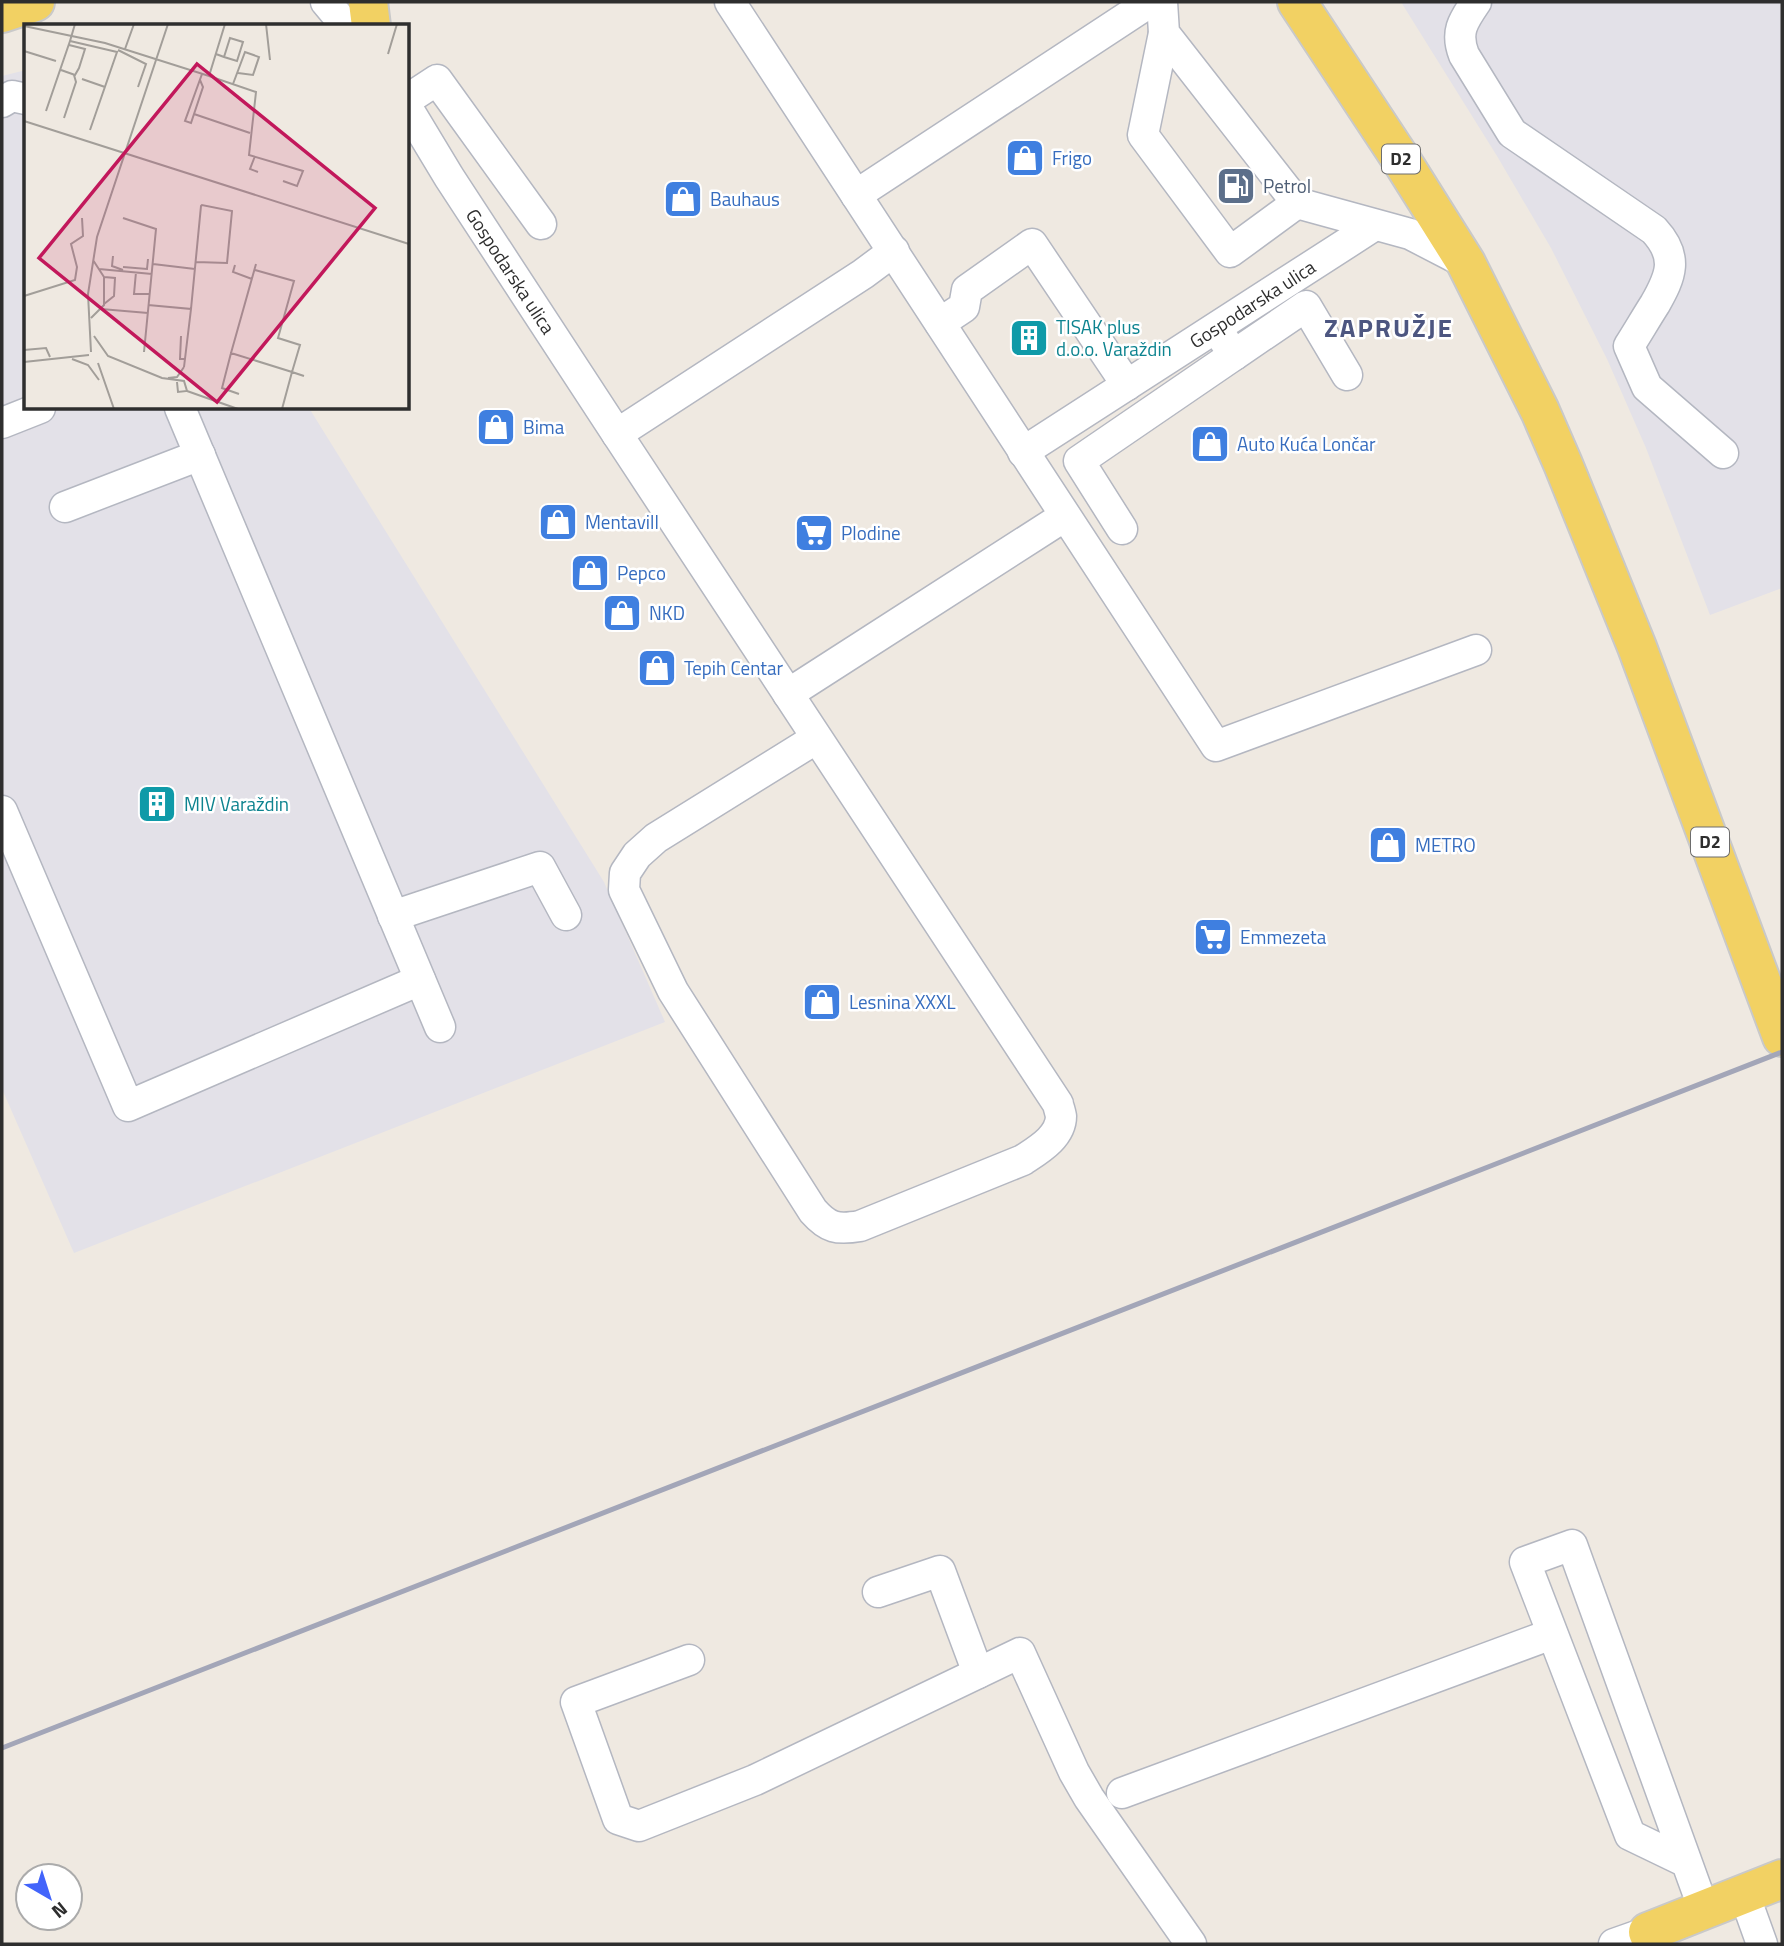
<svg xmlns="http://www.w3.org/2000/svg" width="1784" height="1946" font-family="'Titillium Web',sans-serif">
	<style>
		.industrial { fill: #e3e1e8 }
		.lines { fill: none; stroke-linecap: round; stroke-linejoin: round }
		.minor-casing { stroke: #b4b7c1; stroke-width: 33 }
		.major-casing { stroke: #c9c9c9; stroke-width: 42 }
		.minor { stroke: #fff; stroke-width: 30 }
		.major { stroke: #f2d163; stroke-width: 38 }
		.rail { stroke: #a3a6b8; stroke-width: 5 }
		.labels { text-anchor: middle; stroke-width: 5; stroke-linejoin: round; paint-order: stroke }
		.shield { fill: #fff; stroke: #6d6d6d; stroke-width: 2 }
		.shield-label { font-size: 18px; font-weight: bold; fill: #2e2e2e }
		.shop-label { font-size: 19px; fill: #366cbe; stroke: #fff; text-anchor: start }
		.service-label { font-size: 19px; fill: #4e5e75; stroke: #fff; text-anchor: start }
		.street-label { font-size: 19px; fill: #2e2e2e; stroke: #fff }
		.culture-label { font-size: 19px; fill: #0d838f; stroke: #fff; text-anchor: start }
		.district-label { font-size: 26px; font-weight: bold; letter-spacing: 2px; fill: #4d5680; stroke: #fff }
		.inset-road { fill: none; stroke: #a29e99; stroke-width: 2 }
		.view { fill: #c2185b; fill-opacity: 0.15; stroke: #c2185b; stroke-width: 3.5 }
		.inset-edge { fill: none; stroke: #2e2e2e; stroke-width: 3.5 }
	</style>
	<rect width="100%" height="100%" fill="#efe9e1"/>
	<!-- industrial -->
	<g class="industrial">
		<polygon points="1401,2 1782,2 1782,588 1710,615 1646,448 1607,359 1551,248 1497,156"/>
		<polygon points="26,70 26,408 309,408 604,882 665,1022 74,1253 2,1089 2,76"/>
	</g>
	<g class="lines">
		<!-- minor casing -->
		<g class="minor-casing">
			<g id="minor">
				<polyline points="326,2 346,26"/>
				<polyline points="730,2 1216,746 1476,650"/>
				<polyline points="1162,2 1164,33 1297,203 1410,234 1466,263"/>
				<path d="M1476,2c-13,19 -21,30 -12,53l48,78 142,97c25,27 17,46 1,74 -9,14 -17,28 -26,42l18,41 76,66"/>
				<polyline points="1164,33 1143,135 1230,252 1297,203"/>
				<polyline points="408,99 437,80 541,224"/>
				<polyline points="2,102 12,96 26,99"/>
				<path id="s1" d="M408,109l41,68 168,257 246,-160 31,-23"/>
				<polyline points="856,195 1150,2"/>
				<polyline points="940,323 964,307 967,290 1032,244 1127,385"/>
				<polyline points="1224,340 1234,355 1306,306 1347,375"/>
				<polyline points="180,408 440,1027"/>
				<polyline points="2,423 40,408"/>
				<path d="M617,434l441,670c0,1 3,11 3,12 0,21 -23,34 -38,44l-163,66c-23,4 -32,2 -47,-15l-140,-220 -49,-101 1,-17 12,-18 19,-17 161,-100"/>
				<path id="s2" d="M1023,452l352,-227"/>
				<polyline points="65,507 200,455"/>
				<polyline points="1122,529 1079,461 1234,355"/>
				<polyline points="788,694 1065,516"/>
				<polyline points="2,811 128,1106 420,980"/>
				<polyline points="393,916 540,867 566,915"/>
				<polyline points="878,1592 940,1571 978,1673"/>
				<polyline points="689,1660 576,1702 618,1819 639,1826 755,1780 1020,1653 1074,1772 1089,1798 1191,1944"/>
				<polyline points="1122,1793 1552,1634"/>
				<polyline points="1686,1862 1630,1835 1525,1562 1572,1545 1704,1910"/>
				<polyline points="1744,1894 1762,1944"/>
				<polyline points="1614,1944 1648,1932"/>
			</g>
		</g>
		<!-- major casing -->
		<g class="major-casing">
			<g id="major">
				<polyline points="368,2 371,26"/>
				<polyline points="1297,2 1400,158 1466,263 1540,411 1563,464 1637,647 1782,1037"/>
				<polyline points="2,13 35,2"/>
				<polyline points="1653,1944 1648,1932 1782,1879"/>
			</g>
		</g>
		<!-- minor -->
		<use href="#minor" class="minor"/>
		<!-- major -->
		<use href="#major" class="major"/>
		<!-- rail -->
		<polyline class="rail" points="2,1748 1782,1052"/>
	</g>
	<!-- icons -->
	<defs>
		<g id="shop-square" transform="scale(2.0125)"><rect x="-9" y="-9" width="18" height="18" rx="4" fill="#3f7fe0" stroke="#fff"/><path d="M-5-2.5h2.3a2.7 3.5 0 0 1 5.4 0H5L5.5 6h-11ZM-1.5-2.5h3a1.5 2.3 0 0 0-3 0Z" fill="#fff"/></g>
		<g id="fuel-square" transform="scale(2.0125)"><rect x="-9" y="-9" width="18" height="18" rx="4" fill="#5c6f8a" stroke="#fff"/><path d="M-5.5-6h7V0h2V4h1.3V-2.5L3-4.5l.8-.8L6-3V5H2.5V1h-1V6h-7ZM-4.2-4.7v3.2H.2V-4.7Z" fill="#fff"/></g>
		<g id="building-square" transform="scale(2.0125)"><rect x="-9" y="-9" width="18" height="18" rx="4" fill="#0f9aa8" stroke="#fff"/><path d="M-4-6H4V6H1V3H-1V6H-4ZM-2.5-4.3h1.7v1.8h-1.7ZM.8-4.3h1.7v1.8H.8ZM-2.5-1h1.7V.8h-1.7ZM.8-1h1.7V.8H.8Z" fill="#fff"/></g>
		<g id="supermarket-square" transform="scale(2.0125)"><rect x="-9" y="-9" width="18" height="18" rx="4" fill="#3f7fe0" stroke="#fff"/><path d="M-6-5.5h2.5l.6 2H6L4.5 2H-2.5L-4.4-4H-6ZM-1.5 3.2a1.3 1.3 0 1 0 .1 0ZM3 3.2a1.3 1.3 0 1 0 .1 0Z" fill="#fff"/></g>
	</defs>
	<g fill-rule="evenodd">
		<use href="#shop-square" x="1025" y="158"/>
		<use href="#fuel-square" x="1236" y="186"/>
		<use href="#shop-square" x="683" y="199"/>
		<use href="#building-square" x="1029" y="338"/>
		<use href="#shop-square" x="496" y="427"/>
		<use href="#shop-square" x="1210" y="444"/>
		<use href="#shop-square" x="558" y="522"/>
		<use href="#supermarket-square" x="814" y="533"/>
		<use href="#shop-square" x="590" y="573"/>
		<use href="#shop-square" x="622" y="613"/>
		<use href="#shop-square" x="657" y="668"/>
		<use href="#building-square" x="157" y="804"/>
		<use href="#shop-square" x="1388" y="845"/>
		<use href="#supermarket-square" x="1213" y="937"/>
		<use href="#shop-square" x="822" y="1002"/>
	</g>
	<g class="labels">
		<!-- shield labels -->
		<g class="shield">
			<rect x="1382" y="144.5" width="38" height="29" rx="5"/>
			<rect x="1691" y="827.5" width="38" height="29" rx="5"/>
		</g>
		<g class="shield-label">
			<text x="1401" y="165">D2</text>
			<text x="1710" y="848">D2</text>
		</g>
		<!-- shop labels -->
		<g class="shop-label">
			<text x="1052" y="165">Frigo</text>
			<text x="710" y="206">Bauhaus</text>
			<text x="523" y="434">Bima</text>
			<text x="1237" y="451">Auto Kuća Lončar</text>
			<text x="585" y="529">Mentavill</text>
			<text x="841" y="540">Plodine</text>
			<text x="617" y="580">Pepco</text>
			<text x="649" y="620">NKD</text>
			<text x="684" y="675">Tepih Centar</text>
			<text x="1415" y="852">METRO</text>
			<text x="1240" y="944">Emmezeta</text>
			<text x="849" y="1009">Lesnina XXXL</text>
		</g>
		<!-- service labels -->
		<g class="service-label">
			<text x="1263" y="193">Petrol</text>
		</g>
		<!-- street labels -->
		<g class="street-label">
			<text dy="7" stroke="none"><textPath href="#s1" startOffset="192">Gospodarska ulica</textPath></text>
			<text dy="7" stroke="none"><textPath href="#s2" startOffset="273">Gospodarska ulica</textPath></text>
		</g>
		<!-- culture labels -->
		<g class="culture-label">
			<text x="1056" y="334">TISAK plus<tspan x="1056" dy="22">d.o.o. Varaždin</tspan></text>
			<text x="184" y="811">MIV Varaždin</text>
		</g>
		<!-- district labels -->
		<g class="district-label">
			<text x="1389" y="337">ZAPRUŽJE</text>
		</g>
	</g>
	<!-- overview -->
	<g transform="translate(24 24)">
		<rect width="385" height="385" fill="#efe9e1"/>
		<path class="inset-road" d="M51,0l-5,17 47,11 -27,78M242,0l4,36M0,2l81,17 104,33 16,-52M101,25l9,-25M94,26l28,14 -8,23M0,27l32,10M192,30l8,3 13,4 6,-19 -13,-4 -6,19M364,30l9,-30M37,46l14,5 4,-7 6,-19 -16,-4M185,52l47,16 -7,63 54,16 -6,15 -14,-5M58,55l23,8M176,56l3,7 -12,36 -6,-2 17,-47M209,60l12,-32 14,5 -6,18 -15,-2M22,87l24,-70M170,90l56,19M40,94l12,-36 -2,-7M0,97l385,123M231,132l-5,13 8,3M99,194l33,11 -12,123M89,232l-1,10 11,4M129,240l42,5M232,240l-25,89 61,19 -10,37M211,241l-2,7 19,7M99,243l24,2 1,-10M75,245l53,5M231,246l39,11 -16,57 22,7 -8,27 12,4M112,248l-2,22h16M0,272l51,-16 2,-13 -6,-23 12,-8 -1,-18M80,280l10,-8 1,-18 -11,-1M124,281l43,4 -7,58M77,285l47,4M167,285l10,-103 1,-1 30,6 -5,52 -31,-1M67,294l13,-13v-28l-11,-17M70,312l14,20 54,22 22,3 3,10 -9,1 -1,-10M157,312l-1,23h5M0,326l22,-2 4,9M67,328l-3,-58 9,-57 71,-213M207,329l-9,35 17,6M48,335l16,6 11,15M0,338l65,-7M74,339l16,46M144,354l9,-1 7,-10M163,367l51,18"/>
		<path class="view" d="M173,40l178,144 -158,194 -178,-144z"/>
		<rect width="385" height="385" class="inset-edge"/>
	</g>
	<!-- border -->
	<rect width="1784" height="1946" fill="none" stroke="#2e2e2e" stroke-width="7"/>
	<!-- north arrow -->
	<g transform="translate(49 1897) rotate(141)"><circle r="33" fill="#ffffff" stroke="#ababab" stroke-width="2"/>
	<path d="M0-5L12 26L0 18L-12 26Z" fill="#4264fb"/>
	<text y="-10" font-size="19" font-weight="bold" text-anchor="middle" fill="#2e2e2e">N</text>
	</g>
</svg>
